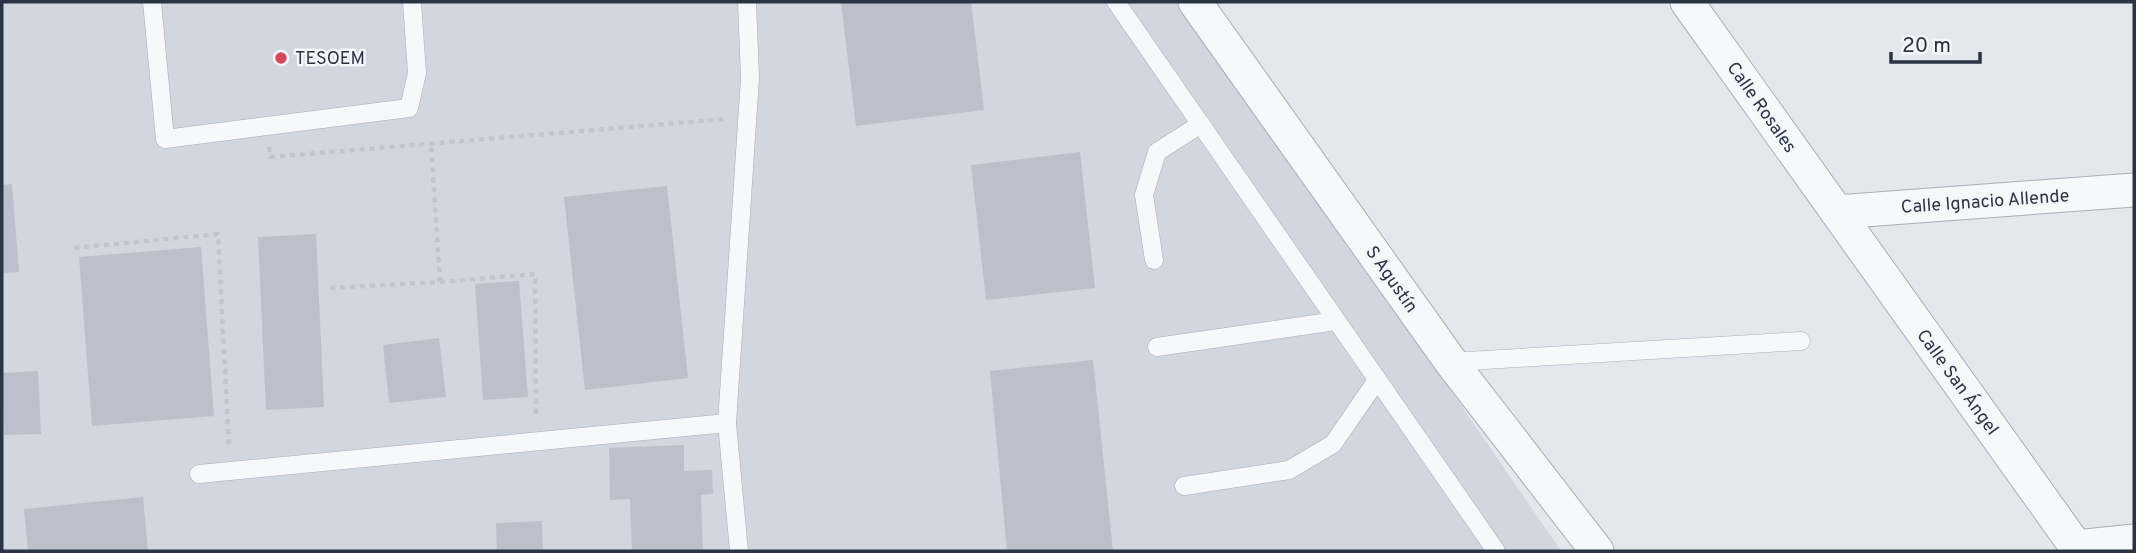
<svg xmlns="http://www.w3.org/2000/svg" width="2136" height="553" font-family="Overpass,sans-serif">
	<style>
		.built { fill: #d2d6de }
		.building { fill: #bbc0ca }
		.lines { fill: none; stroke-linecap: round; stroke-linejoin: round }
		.service-casing { stroke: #a9aeb7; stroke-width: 19 }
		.minor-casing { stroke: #a9aeb7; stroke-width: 35 }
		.path { stroke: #c2c5cb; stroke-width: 4.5; stroke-dasharray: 5 5; stroke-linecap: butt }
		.service { stroke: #f7f8fa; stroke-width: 18 }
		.minor { stroke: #f7f8fa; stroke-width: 33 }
		.poi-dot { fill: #d1495b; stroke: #f4f6f9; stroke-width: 2.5 }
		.labels { text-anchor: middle; stroke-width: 5; stroke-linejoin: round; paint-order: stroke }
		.poi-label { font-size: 18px; fill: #2b3445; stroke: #f4f6f9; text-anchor: start }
		.street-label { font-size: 18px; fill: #2b3445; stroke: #f4f6f9 }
	</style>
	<rect width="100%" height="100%" fill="#e4e7ec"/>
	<!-- built -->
	<polygon class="built" points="2,2 1185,2 1561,551 2,551"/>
	<!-- building -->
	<g class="building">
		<polygon points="841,2 971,2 984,110 856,126"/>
		<polygon points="1080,152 1095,288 986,300 971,165"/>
		<polygon points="12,184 19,272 2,273 2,185"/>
		<polygon points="667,186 688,378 585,390 564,197"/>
		<polygon points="316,234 324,407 266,410 258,237"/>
		<polygon points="201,247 214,416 92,426 79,257"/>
		<polygon points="519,281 528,397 483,400 475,284"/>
		<polygon points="439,338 446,397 389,403 383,345"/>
		<polygon points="1093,360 1113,551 1007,551 990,371"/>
		<polygon points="38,371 41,434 4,435 2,373"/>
		<polygon points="684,445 684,471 712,470 713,494 701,495 703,551 632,551 630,499 610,500 609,448"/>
		<polygon points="143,497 148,551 28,551 24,509"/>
		<polygon points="542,521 543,551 497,551 496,523"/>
	</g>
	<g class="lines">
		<!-- service casing -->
		<g class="service-casing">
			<g id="service">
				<polyline points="152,2 165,139 409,108 417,73 412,2"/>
				<polyline points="1116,2 1496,551"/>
				<polyline points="1154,260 1144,195 1157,152 1201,124"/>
				<polyline points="1157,347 1336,321"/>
				<polyline points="1451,362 1801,341"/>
				<polyline points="727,423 750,78 747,2"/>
				<polyline points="199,474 727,423 739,551"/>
				<polyline points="1184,486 1289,470 1333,444 1377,380"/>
			</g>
		</g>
		<!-- minor casing -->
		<g class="minor-casing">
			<g id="minor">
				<polyline points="1195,2 1451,362 1597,551"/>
				<polyline points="1687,2 2079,551"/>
				<polyline points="1837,212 2134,190"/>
				<polyline points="2076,547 2134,541"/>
			</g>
		</g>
		<!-- path -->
		<g class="path">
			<polyline points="269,147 270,157 726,119"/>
			<polyline points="74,248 218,234 229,449"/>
			<polyline points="440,282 535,274 536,419"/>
			<polyline points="330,288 440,282 431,144"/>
		</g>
		<!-- service -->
		<use href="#service" class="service"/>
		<!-- minor -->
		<use href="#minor" class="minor"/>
	</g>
	<!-- markers -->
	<circle class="poi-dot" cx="281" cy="58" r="7"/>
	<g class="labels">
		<!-- poi labels -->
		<g class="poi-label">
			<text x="295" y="64">TESOEM</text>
		</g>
		<!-- street labels -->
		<g class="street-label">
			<text transform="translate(1762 107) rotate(55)" y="6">Calle Rosales</text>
			<text transform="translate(1985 201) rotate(-4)" y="6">Calle Ignacio Allende</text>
			<text transform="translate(1392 279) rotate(55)" y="6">S Agustín</text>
			<text transform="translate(1958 382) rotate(54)" y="6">Calle San Ángel</text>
		</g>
	</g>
	<!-- border -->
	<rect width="2136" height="553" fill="none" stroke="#2b3445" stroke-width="7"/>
	<!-- scale -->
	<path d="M1891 52v10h89v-10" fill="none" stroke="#2b3445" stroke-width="3.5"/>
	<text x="1902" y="52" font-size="21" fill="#2b3445" stroke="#f4f6f9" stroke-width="5" paint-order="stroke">20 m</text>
</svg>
